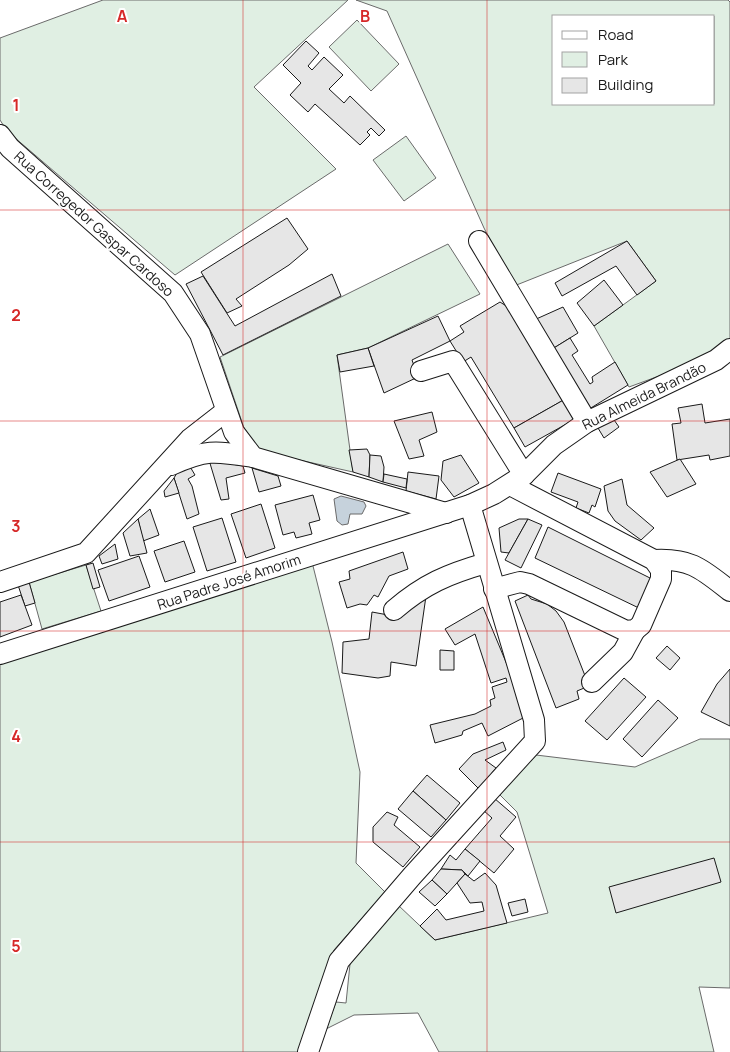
<svg xmlns="http://www.w3.org/2000/svg" width="730" height="1052" font-family="Manrope,sans-serif">
	<style>
		.green { fill: #e0efe3; stroke: #6a6a6a; fill-rule: evenodd }
		.water { fill: #c6d2dc; stroke: #6a6a6a }
		.building { fill: #e6e6e6; stroke: #1a1a1a }
		.lines { fill: none; stroke-linecap: round; stroke-linejoin: round }
		.minor-casing { stroke: #1a1a1a; stroke-width: 22 }
		.minor { stroke: #fff; stroke-width: 20 }
		.grid { fill: none; stroke: #d62828; stroke-width: 1; stroke-opacity: 0.55 }
		.labels { text-anchor: middle; stroke-width: 4; stroke-linejoin: round; paint-order: stroke }
		.street-label { font-size: 14px; fill: #1a1a1a; stroke: #fff }
		.grid-label { font-size: 16px; text-anchor: middle; font-weight: bold; fill: #d62828; stroke: #fff; stroke-width: 4; stroke-linejoin: round; paint-order: stroke }
	</style>
	<rect width="100%" height="100%" fill="#fff"/>
	<!-- green -->
	<g class="green">
		<polygon points="103,0 348,0 254,87 336,169 175,275 7,131 0,120 0,38"/>
		<path d="M356,0h372l2,2v338l-19,17 -82,30 -35,-61 62,-45 -29,-40 -113,45 -30,-58 -97,-217zM554,16h160v88h-160z"/>
		<polygon points="357,20 399,64 371,91 329,47"/>
		<polygon points="406,136 436,178 404,201 373,160"/>
		<polygon points="448,244 480,294 368,348 337,355 353,472 259,451 244,428 220,357"/>
		<polygon points="312,562 332,642 360,772 356,863 385,892 334,950 300,1052 0,1052 0,663"/>
		<polygon points="86,565 101,611 42,629 29,582"/>
		<polygon points="700,739 730,739 730,988 699,987 714,1052 439,1052 418,1013 354,1015 326,1029 336,1002 346,1003 350,964 398,905 435,940 548,913 517,812 499,794 536,755 635,767"/>
	</g>
	<!-- water -->
	<polygon class="water" points="341,496 364,502 366,506 362,514 350,514 348,524 342,525 337,521 334,499"/>
	<!-- building -->
	<g class="building">
		<polygon points="306,41 319,53 308,66 312,70 324,57 343,75 329,89 344,103 350,96 385,130 379,136 371,128 367,132 370,135 360,145 315,104 308,112 290,95 301,83 283,65"/>
		<polygon points="287,218 308,249 289,265 236,299 242,306 227,313 201,272"/>
		<polygon points="627,241 656,281 637,295 616,266 562,296 555,283"/>
		<polygon points="332,274 341,296 223,355 186,284 203,276 235,326"/>
		<polygon points="604,280 623,305 594,326 577,303"/>
		<polygon points="500,302 514,311 567,398 514,428 471,357 463,362 450,341 464,332 460,326"/>
		<polygon points="563,307 578,333 549,351 534,320"/>
		<polygon points="438,316 450,341 412,360 418,377 384,393 368,348"/>
		<polygon points="570,338 578,351 572,355 590,384 593,382 592,377 615,362 628,385 586,411 549,351"/>
		<polygon points="368,348 374,366 340,372 337,355"/>
		<polygon points="567,398 579,417 525,447 514,428"/>
		<polygon points="702,404 705,423 730,419 730,456 710,460 709,455 677,460 672,424 681,423 678,408"/>
		<polygon points="432,412 437,432 419,440 424,456 409,459 394,421"/>
		<polygon points="612,417 619,427 604,438 598,428"/>
		<polygon points="367,449 370,455 369,477 353,472 349,450"/>
		<polygon points="370,455 381,456 384,467 383,482 369,477"/>
		<polygon points="461,455 479,483 454,497 441,480 443,461"/>
		<polygon points="680,459 696,484 667,497 650,472"/>
		<polygon points="209,460 243,466 245,473 226,478 229,499 221,500"/>
		<polygon points="189,465 195,475 188,479 192,486 199,514 187,519 174,478 178,471"/>
		<polygon points="252,468 278,476 281,486 259,492"/>
		<polygon points="408,472 439,476 436,499 406,491"/>
		<polygon points="558,473 601,489 595,507 592,505 589,513 576,508 578,502 551,492"/>
		<polygon points="384,474 407,479 406,488 383,482"/>
		<polygon points="174,478 179,493 165,497 164,491"/>
		<polygon points="622,479 627,505 654,528 641,540 615,521 608,511 604,486"/>
		<polygon points="313,495 320,520 309,523 312,534 296,538 294,532 283,535 275,505"/>
		<polygon points="261,504 275,548 246,558 231,514"/>
		<polygon points="150,509 159,535 143,541 138,519"/>
		<polygon points="222,518 236,562 207,571 193,527"/>
		<polygon points="138,519 147,553 130,556 123,533"/>
		<polygon points="519,519 528,519 509,553 501,552 499,528"/>
		<polygon points="528,519 542,525 521,568 505,560"/>
		<polygon points="548,527 656,581 643,610 535,558"/>
		<polygon points="184,541 195,572 165,582 154,551"/>
		<polygon points="115,544 118,559 102,564 99,556"/>
		<polygon points="403,552 408,569 389,576 378,597 374,595 367,605 360,604 347,608 339,582 350,579 349,571"/>
		<polygon points="139,556 150,587 109,601 98,570"/>
		<polygon points="93,563 100,587 93,589 86,565"/>
		<polygon points="29,582 35,603 25,606 18,585"/>
		<polygon points="21,595 32,625 0,637 0,602"/>
		<polygon points="528,595 531,599 547,604 556,611 564,622 589,686 577,691 579,699 556,708 515,601"/>
		<polygon points="426,596 416,666 391,662 390,676 378,678 342,673 343,642 369,639 372,612 399,617"/>
		<polygon points="483,607 513,679 525,717 488,736 482,723 463,731 462,735 435,743 430,725 475,714 491,706 490,700 495,698 492,687 507,682 506,678 491,683 475,634 455,645 445,629"/>
		<polygon points="667,646 680,658 670,670 656,658"/>
		<polygon points="440,650 454,651 454,670 440,670"/>
		<polygon points="730,669 730,726 701,712 717,684"/>
		<polygon points="624,678 646,697 607,740 585,721"/>
		<polygon points="658,700 678,718 642,757 623,739"/>
		<polygon points="503,742 506,750 485,760 496,768 479,789 459,769 473,754"/>
		<polygon points="427,775 460,803 446,820 413,791"/>
		<polygon points="413,791 446,820 431,837 398,809"/>
		<polygon points="494,798 516,817 500,836 514,849 494,873 465,849 492,818 483,810"/>
		<polygon points="387,812 398,817 394,825 420,847 403,867 373,842 373,827"/>
		<polygon points="465,849 480,861 468,876 462,870 441,869 450,855 456,860"/>
		<polygon points="714,858 721,882 616,913 609,887"/>
		<polygon points="441,869 462,870 465,874 447,894 432,880"/>
		<polygon points="485,873 496,885 507,923 435,940 420,926 437,909 446,920 484,911 482,902 470,903 457,883 465,874 474,881"/>
		<polygon points="432,880 447,894 435,906 419,892"/>
		<polygon points="525,899 528,912 512,916 508,903"/>
	</g>
	<g class="lines">
		<!-- minor casing -->
		<g class="minor-casing">
			<g id="minor">
				<polyline points="0,135 10,148 173,293 200,334 234,432 253,457 446,513"/>
				<polyline points="479,241 587,422"/>
				<polyline points="421,371 453,361 524,475"/>
				<path d="M171,465c36,-16 44,-14 82,-8"/>
				<path d="M654,560c37,-2 48,9 76,31"/>
				<polyline points="0,582 86,553 190,439 226,411"/>
				<polyline points="494,589 520,582 529,584 626,631 635,630 641,625 661,579 661,570 654,560 510,485"/>
				<path d="M394,610c30,-26 54,-36 92,-47"/>
				<polyline points="0,654 470,505 494,494 524,475 554,445 587,422 716,360 730,349"/>
				<polyline points="592,682 623,652 635,630"/>
				<polyline points="308,1052 339,961 412,876 535,741 534,720 470,505"/>
			</g>
		</g>
		<!-- minor -->
		<use href="#minor" class="minor"/>
	</g>
	<!-- grid -->
	<path class="grid" d="M243,0v1052M487,0v1052M0,210h730M0,421h730M0,631h730M0,842h730"/>
	<g class="labels">
		<!-- street labels -->
		<g class="street-label">
			<text transform="translate(94 224) rotate(42)" y="5">Rua Corregedor Gaspar Cardoso</text>
			<text transform="translate(644 396) rotate(-26)" y="5">Rua Almeida Brandão</text>
			<text transform="translate(229 582) rotate(-18)" y="5">Rua Padre José Amorim</text>
		</g>
	</g>
	<g class="grid-label">
		<text x="122" y="22">A</text>
		<text x="365" y="22">B</text>
		<text x="16" y="111">1</text>
		<text x="16" y="321">2</text>
		<text x="16" y="532">3</text>
		<text x="16" y="742">4</text>
		<text x="16" y="952">5</text>
	</g>
	<!-- legend -->
	<rect x="552" y="15" width="162" height="90" fill="#ffffff" stroke="#a3a3a3"/>
	<rect x="562" y="31" width="25" height="8" fill="#ffffff" stroke="#a3a3a3"/>
	<text x="598" y="40" font-size="15" fill="#1a1a1a">Road</text>
	<rect x="562" y="52" width="25" height="15" fill="#e0efe3" stroke="#a3a3a3"/>
	<text x="598" y="65" font-size="15" fill="#1a1a1a">Park</text>
	<rect x="562" y="78" width="25" height="15" fill="#e6e6e6" stroke="#a3a3a3"/>
	<text x="598" y="90" font-size="15" fill="#1a1a1a">Building</text>
</svg>
